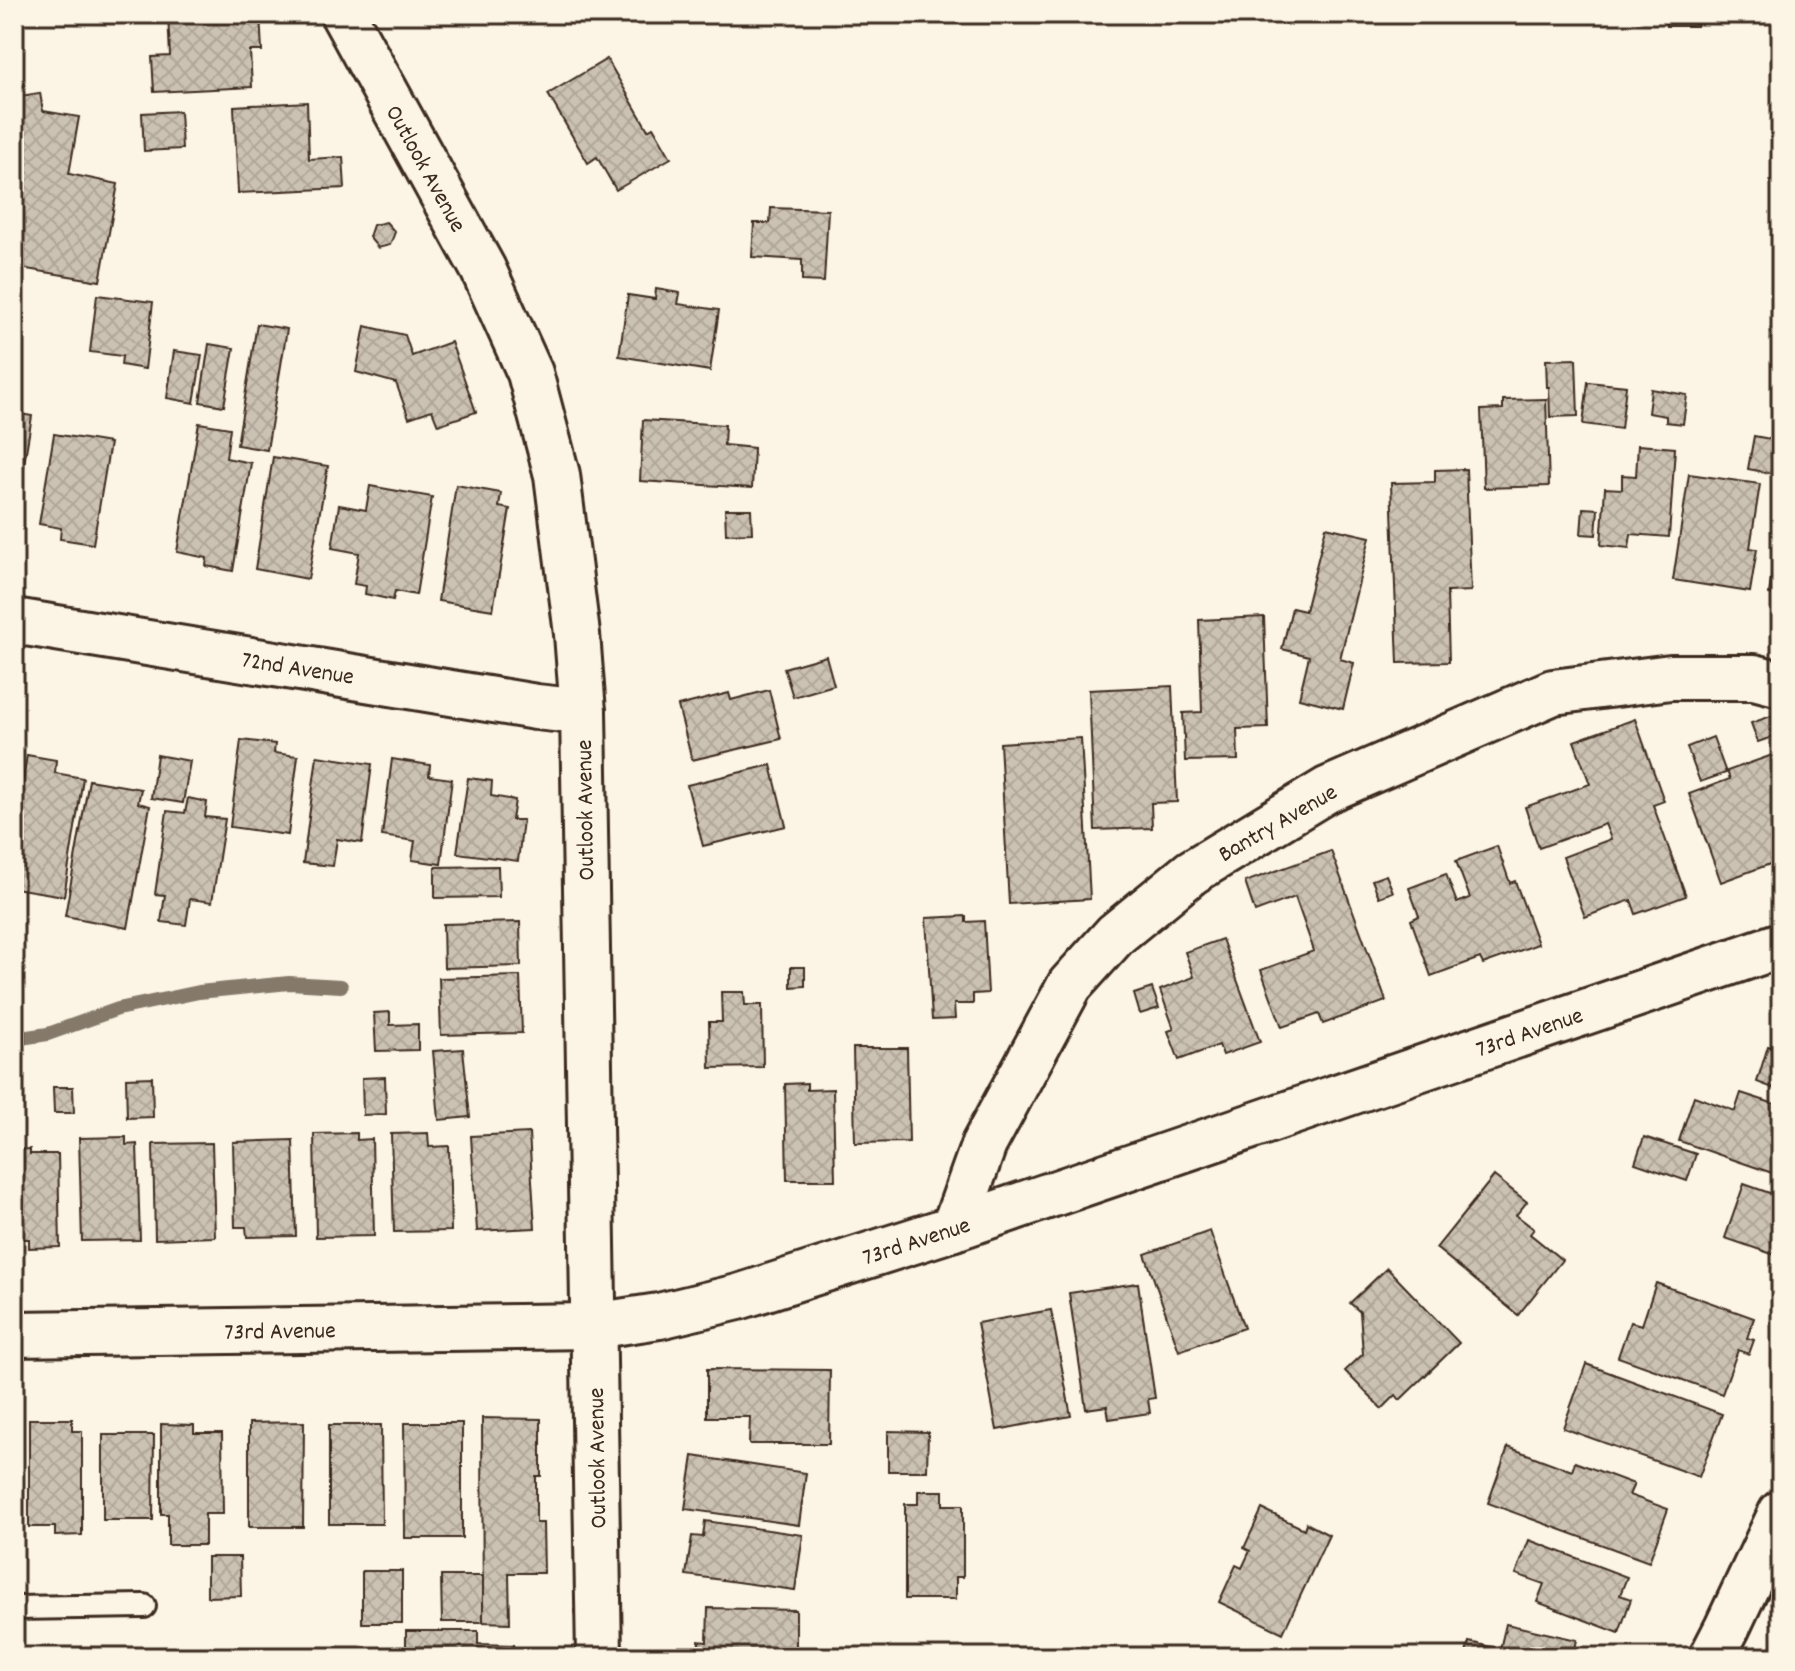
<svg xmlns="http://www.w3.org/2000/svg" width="1795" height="1671" font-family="Dekko,sans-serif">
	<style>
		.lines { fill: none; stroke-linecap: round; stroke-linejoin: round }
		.stream { stroke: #85796b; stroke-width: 14 }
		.building { fill: url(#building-cross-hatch); stroke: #3b2a1e; stroke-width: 2 }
		.lane-casing { stroke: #3b2a1e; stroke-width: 28 }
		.street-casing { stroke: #3b2a1e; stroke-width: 50 }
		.secondary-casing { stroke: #3b2a1e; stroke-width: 50 }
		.lane { stroke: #fcf5e5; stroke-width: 22 }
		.street { stroke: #fcf5e5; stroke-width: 44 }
		.secondary { stroke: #fcf5e5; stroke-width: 44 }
		.labels { text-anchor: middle; stroke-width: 8; stroke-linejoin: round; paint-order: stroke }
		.street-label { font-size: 24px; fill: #3b2a1e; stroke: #fcf5e5 }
	</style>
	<defs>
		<pattern id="building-cross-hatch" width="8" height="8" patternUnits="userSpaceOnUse" patternTransform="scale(2)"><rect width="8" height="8" fill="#ccc2b3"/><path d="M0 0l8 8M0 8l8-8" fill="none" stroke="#b0a79a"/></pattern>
	</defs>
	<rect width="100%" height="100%" fill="#fcf5e5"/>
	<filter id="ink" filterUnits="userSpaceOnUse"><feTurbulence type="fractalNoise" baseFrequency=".0125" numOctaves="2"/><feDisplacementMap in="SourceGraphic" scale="16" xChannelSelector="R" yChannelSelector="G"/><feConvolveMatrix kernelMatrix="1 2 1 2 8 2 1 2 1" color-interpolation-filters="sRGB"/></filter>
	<g filter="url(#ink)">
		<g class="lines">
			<!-- stream -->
			<polyline class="stream" points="14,1039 48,1034 118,1009 199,992 289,983 341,986"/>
		</g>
		<!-- building -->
		<g class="building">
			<polygon points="168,14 260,14 262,51 250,51 252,87 154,92 152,57 170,56"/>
			<rect x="1666" y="14" width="31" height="12"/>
			<polygon points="607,59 648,130 653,127 671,158 616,190 597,157 588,163 548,94"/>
			<polygon points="40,93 43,111 79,117 69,174 118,184 100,281 14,267 14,97"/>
			<polygon points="307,102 309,159 343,157 345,188 238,193 234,106"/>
			<polygon points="180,111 182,149 144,151 142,113"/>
			<polygon points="771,208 828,210 824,282 802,281 802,260 752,257 754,223 770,223"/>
			<polygon points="386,222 395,232 390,245 378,248 369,237 373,225"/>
			<polygon points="656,289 680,293 678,304 719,310 710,371 619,356 628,295 655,299"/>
			<polygon points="97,295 153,302 145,369 121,365 122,356 90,352"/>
			<polygon points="257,324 287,329 267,450 237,445"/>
			<polygon points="365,326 405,335 412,356 451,342 476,412 438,425 432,410 409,418 396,383 356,372"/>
			<polygon points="209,344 234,348 224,406 200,402"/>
			<polygon points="174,351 202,355 194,403 167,398"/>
			<polygon points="1576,359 1578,416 1550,417 1549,387 1547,387 1546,360"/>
			<polygon points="1588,382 1626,386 1621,429 1583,424"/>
			<polygon points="1651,389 1687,395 1683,424 1666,422 1666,416 1648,413"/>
			<polygon points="1546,399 1549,486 1484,488 1481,410 1503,409 1503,400"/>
			<polygon points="14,403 22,405 20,414 32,416 16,512 14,512"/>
			<polygon points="643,420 725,425 724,445 754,448 752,488 640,481"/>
			<polygon points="199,423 230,428 226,458 251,463 233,571 206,566 207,558 177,552"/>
			<polygon points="54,434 110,443 93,544 60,539 61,528 39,524"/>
			<polygon points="1754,436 1781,441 1775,474 1748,469"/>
			<polygon points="1638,445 1675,448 1669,537 1631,534 1629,548 1601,545 1605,488 1622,489 1622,475 1636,476"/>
			<polygon points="273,457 328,466 308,579 255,569"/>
			<polygon points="1466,469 1471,591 1447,592 1449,662 1398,663 1391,483 1435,482 1435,470"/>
			<polygon points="1689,474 1760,484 1750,548 1757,549 1750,592 1673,580"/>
			<polygon points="456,485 501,493 499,507 510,509 493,610 438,601"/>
			<polygon points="370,486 432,497 416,595 395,591 393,600 365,594 366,586 354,584 359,553 332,548 339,505 366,510"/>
			<polygon points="1583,508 1598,509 1596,535 1581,534"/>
			<polygon points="725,509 751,509 752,533 726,534"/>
			<polygon points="1781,514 1781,596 1769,594"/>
			<polygon points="1326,527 1370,537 1340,659 1354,663 1343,709 1299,698 1309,656 1282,649 1292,608 1305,611"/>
			<polygon points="1264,617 1268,728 1237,729 1238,760 1185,761 1183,713 1202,712 1199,620"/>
			<polygon points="826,656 834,685 793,697 784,668"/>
			<polygon points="1172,686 1177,802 1151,803 1152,828 1095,830 1089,690"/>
			<polygon points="769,690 781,739 692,760 678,706 729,693 731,700"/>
			<polygon points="1777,714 1781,726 1781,734 1758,742 1751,723"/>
			<polygon points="1635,719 1664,801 1653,805 1686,896 1636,914 1631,900 1585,917 1563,857 1611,839 1605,824 1539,848 1525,807 1590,784 1574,741"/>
			<polygon points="1713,737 1726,773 1700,782 1687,747"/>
			<polygon points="1081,738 1090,899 1009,904 1000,743"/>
			<polygon points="241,740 275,744 274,753 298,756 288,835 230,827"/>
			<polygon points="1781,752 1781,860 1721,882 1689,794 1730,779 1727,771"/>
			<polygon points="27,755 56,760 55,773 83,778 64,896 14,888 14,833"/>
			<polygon points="157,755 190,761 183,803 151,798"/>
			<polygon points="317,756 372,764 362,843 337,839 333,866 303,863"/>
			<polygon points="392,759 430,765 429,776 452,779 441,864 412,860 415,841 382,836"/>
			<polygon points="771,765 786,826 703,846 687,785"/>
			<polygon points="468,778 492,781 491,796 515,800 512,820 523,820 518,861 457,853"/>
			<polygon points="89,780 141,789 138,803 150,806 128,928 65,916"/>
			<polygon points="188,798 207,802 205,817 225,819 212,902 190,899 186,925 161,922 165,895 155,894 167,811 185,813"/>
			<polygon points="1497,846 1510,883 1515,881 1538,944 1483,964 1480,958 1431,976 1411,920 1419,916 1409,888 1446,874 1457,903 1470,898 1456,861"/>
			<polygon points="1331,851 1386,1001 1323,1024 1319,1014 1282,1027 1261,970 1314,951 1295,897 1255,912 1245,882"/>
			<polygon points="498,866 499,897 435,898 435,867"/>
			<polygon points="1386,875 1393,892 1379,897 1372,880"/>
			<polygon points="966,916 966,922 984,921 988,993 973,994 973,1004 954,1004 955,1019 932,1020 926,918"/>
			<polygon points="520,922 521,966 444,968 443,924"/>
			<polygon points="1222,939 1260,1042 1223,1055 1219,1045 1179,1060 1168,1031 1174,1029 1160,990 1194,977 1185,952"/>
			<polygon points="791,967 805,967 805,986 791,987"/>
			<polygon points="520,976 522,1033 441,1035 439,978"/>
			<polygon points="1152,988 1159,1008 1140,1014 1134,994"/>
			<polygon points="721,992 744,992 745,1005 762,1005 763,1067 710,1068 709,1022 722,1022"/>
			<polygon points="390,1012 390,1025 418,1024 418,1050 376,1051 374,1013"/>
			<polygon points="1768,1046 1781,1050 1781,1091 1757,1082"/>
			<polygon points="853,1048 907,1048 909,1142 855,1143"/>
			<polygon points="463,1049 470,1117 439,1120 433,1051"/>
			<polygon points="152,1077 153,1117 127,1118 126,1078"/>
			<polygon points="385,1077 386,1114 363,1115 362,1078"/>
			<polygon points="807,1083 807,1090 833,1089 835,1180 787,1180 785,1084"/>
			<polygon points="53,1087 73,1087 74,1113 54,1113"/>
			<polygon points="1741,1093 1781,1106 1781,1176 1679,1141 1694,1096 1735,1111"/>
			<polygon points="357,1133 357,1140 372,1139 374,1236 316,1237 314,1134"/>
			<polygon points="428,1133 429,1147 449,1146 451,1231 394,1232 391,1134"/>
			<polygon points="529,1133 535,1228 477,1231 471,1136"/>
			<polygon points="126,1137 126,1145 137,1144 140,1240 82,1241 79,1138"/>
			<polygon points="1644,1137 1696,1154 1687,1181 1635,1163"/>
			<polygon points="293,1140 296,1236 247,1237 246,1227 235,1227 233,1142"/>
			<polygon points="212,1143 215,1237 155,1239 153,1144"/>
			<polygon points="30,1149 30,1154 58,1154 60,1247 29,1248 29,1239 14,1239 14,1150"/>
			<polygon points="1494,1176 1527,1202 1516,1215 1534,1229 1530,1234 1562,1260 1518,1315 1436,1248"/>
			<polygon points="1744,1184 1781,1197 1781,1257 1725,1238"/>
			<polygon points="1210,1231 1244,1328 1179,1351 1145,1254"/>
			<polygon points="1387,1268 1459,1343 1400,1400 1396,1395 1382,1409 1345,1371 1363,1354 1360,1312 1350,1303"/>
			<polygon points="1138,1283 1155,1398 1148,1399 1150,1413 1109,1419 1107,1406 1086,1409 1069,1293"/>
			<polygon points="1656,1283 1754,1318 1747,1338 1754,1340 1749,1354 1738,1350 1722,1394 1618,1357 1630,1322 1642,1325"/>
			<polygon points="1051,1310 1071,1416 997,1430 977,1323"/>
			<polygon points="1586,1364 1722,1414 1699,1477 1563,1428"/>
			<polygon points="707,1369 830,1370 829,1444 749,1444 750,1417 707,1417"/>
			<polygon points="482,1418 541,1419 541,1476 536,1476 536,1523 543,1523 544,1573 509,1573 510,1623 483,1622"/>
			<polygon points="29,1419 72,1419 72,1431 82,1431 82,1535 55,1536 55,1527 29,1527"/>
			<polygon points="304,1422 303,1527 249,1527 249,1423"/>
			<polygon points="404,1423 462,1423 462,1538 405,1538"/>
			<polygon points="161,1424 194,1425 194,1433 222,1433 223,1514 205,1514 205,1545 168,1545 168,1514 161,1514"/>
			<polygon points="329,1425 381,1425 382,1524 329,1524"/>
			<polygon points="888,1431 928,1432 927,1471 888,1471"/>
			<polygon points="103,1435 154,1435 153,1520 103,1520"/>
			<polygon points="1508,1447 1572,1471 1575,1462 1634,1484 1629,1495 1668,1509 1649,1562 1488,1503"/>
			<polygon points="693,1456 806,1473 799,1525 685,1509"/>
			<polygon points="918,1491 943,1491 943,1505 963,1505 963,1577 956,1577 956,1599 905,1599 905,1504 918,1504"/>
			<polygon points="1262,1509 1304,1529 1306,1523 1329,1535 1283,1633 1219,1602 1236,1565 1242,1568 1250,1551 1244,1548"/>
			<polygon points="705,1521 803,1535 795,1590 686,1575 692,1536 703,1537"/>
			<polygon points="1529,1540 1627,1577 1620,1595 1631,1599 1619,1633 1537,1602 1544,1584 1516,1574"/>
			<polygon points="207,1557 240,1557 241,1596 207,1597"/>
			<rect x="362" y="1571" width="40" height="52"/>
			<polygon points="441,1576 483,1576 483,1622 442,1622"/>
			<polygon points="708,1608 796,1610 796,1650 767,1649 767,1657 698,1657 699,1641 707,1642"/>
			<polygon points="1506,1624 1577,1640 1573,1657 1465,1657 1469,1642 1500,1649"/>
			<polygon points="406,1631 478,1631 478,1644 514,1645 514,1657 406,1657"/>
			<rect x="72" y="1651" width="64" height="6"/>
		</g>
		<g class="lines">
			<!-- lane casing -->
			<g class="lane-casing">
				<polyline id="lane" points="14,1608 144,1606"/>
			</g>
			<!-- street casing -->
			<g class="street-casing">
				<g id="street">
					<polyline points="343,14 483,269 530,373 557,475 577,634 583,712 599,1657"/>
					<polyline points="14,621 536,707 583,712"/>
					<polyline points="954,1228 984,1144 1070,985 1116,934 1192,872 1327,790 1553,692 1671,677 1754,677 1781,684"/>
					<polyline points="1712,1657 1727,1628 1781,1513"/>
				</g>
			</g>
			<!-- secondary casing -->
			<g class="secondary-casing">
				<polyline id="secondary" points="14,1334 593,1326 659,1316 738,1297 954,1228 1781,945"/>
			</g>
			<!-- lane -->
			<use href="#lane" class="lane"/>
			<!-- street -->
			<use href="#street" class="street"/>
			<!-- secondary -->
			<use href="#secondary" class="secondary"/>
		</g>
	</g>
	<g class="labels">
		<!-- street labels -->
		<g class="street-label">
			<text transform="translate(427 168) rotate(61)" y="8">Outlook Avenue</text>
			<text transform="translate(298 667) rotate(9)" y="8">72nd Avenue</text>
			<text transform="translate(584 810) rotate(-91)" y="8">Outlook Avenue</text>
			<text transform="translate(1277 822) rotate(-30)" y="8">Bantry Avenue</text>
			<text transform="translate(1529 1031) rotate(-19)" y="8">73rd Avenue</text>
			<text transform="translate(916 1240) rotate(-18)" y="8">73rd Avenue</text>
			<text transform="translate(280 1330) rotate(-1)" y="8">73rd Avenue</text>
			<text transform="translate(596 1458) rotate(-91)" y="8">Outlook Avenue</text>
		</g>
	</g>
	<!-- margin -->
	<rect width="1795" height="1671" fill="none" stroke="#fcf5e5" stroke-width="48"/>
	<rect x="24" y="24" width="1747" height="1623" fill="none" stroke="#3b2a1e" stroke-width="3" filter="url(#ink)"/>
</svg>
